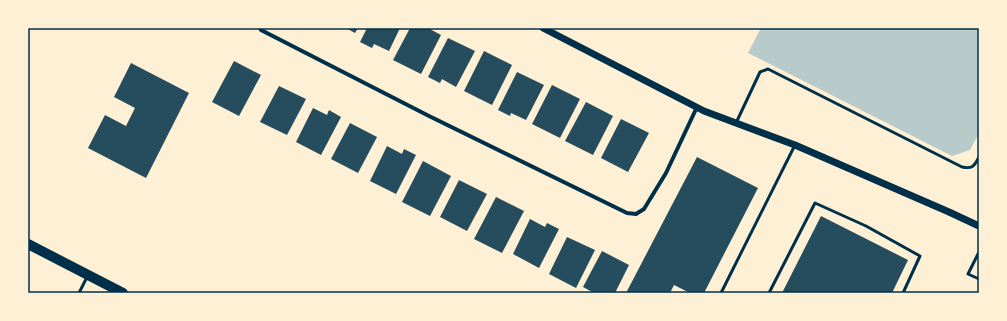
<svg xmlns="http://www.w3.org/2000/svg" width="1007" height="321" font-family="'Exo 2',sans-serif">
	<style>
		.green { fill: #b9caca }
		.building { fill: #264d5e }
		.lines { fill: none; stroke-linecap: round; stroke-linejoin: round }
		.service { stroke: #003049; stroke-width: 3 }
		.minor { stroke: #003049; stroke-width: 4 }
		.tertiary { stroke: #003049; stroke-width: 7 }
		.primary { stroke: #003049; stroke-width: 10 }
		.neatline { fill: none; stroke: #003049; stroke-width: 1.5 }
	</style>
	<rect width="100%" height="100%" fill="#fdf0d5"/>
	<!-- green -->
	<polygon class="green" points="761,28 979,28 979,133 970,150 952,156 748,53"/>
	<!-- building -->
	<g class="building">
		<polygon points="346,28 358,28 355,33"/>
		<polygon points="367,28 400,28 389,51 374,44 372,48 360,42"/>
		<polygon points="410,28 428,28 441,35 421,74 393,60"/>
		<polygon points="448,38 475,51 456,87 442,79 440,83 428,77"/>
		<polygon points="484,51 512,65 492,105 464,91"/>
		<polygon points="234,61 261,75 239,116 212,102"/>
		<polygon points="131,63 189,93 146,178 88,148 105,115 126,126 135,108 114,97"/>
		<polygon points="517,72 544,85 526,120 511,113 510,116 498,110"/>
		<polygon points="552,85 580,99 560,138 532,124"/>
		<polygon points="279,86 306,99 287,135 260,122"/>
		<polygon points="586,102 613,116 593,155 565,141"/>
		<polygon points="313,108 327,115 329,110 341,117 321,155 296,142"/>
		<polygon points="621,119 649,133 628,172 601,158"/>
		<polygon points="350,123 377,137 358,173 331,159"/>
		<polygon points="387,146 402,154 404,149 416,155 396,194 370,181"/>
		<polygon points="697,157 758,188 704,293 690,293 674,285 670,293 626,293"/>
		<polygon points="423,161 451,176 430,216 402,202"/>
		<polygon points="459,180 487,194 467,231 440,217"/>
		<polygon points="496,197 524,211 502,253 474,239"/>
		<polygon points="821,216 908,260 892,293 782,293"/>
		<polygon points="530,219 545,227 547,223 559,229 539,268 513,254"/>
		<polygon points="567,237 595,250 576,288 549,274"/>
		<polygon points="602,251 629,265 615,293 594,293 583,287"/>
	</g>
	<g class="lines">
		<!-- service -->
		<g class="service">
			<path d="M736,123l24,-51 8,-3 194,98c10,2 12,0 17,-10"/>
			<polyline points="979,252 968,274 979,279"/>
			<polyline points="79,293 87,277"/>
			<polyline points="721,293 795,145"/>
			<polyline points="769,293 815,203 866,226 920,256 903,293"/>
		</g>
		<!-- minor -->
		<polyline class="minor" points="260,28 261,30 429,116 627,213 636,214 644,209 666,173 697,107"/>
		<!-- tertiary -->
		<polyline class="tertiary" points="543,28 704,111 795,145 949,212 979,226"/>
		<!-- primary -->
		<polyline class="primary" points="28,244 123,293"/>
	</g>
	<!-- border -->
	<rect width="1007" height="321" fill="none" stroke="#fdf0d5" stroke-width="58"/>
	<rect x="29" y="29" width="949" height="263" class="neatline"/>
</svg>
